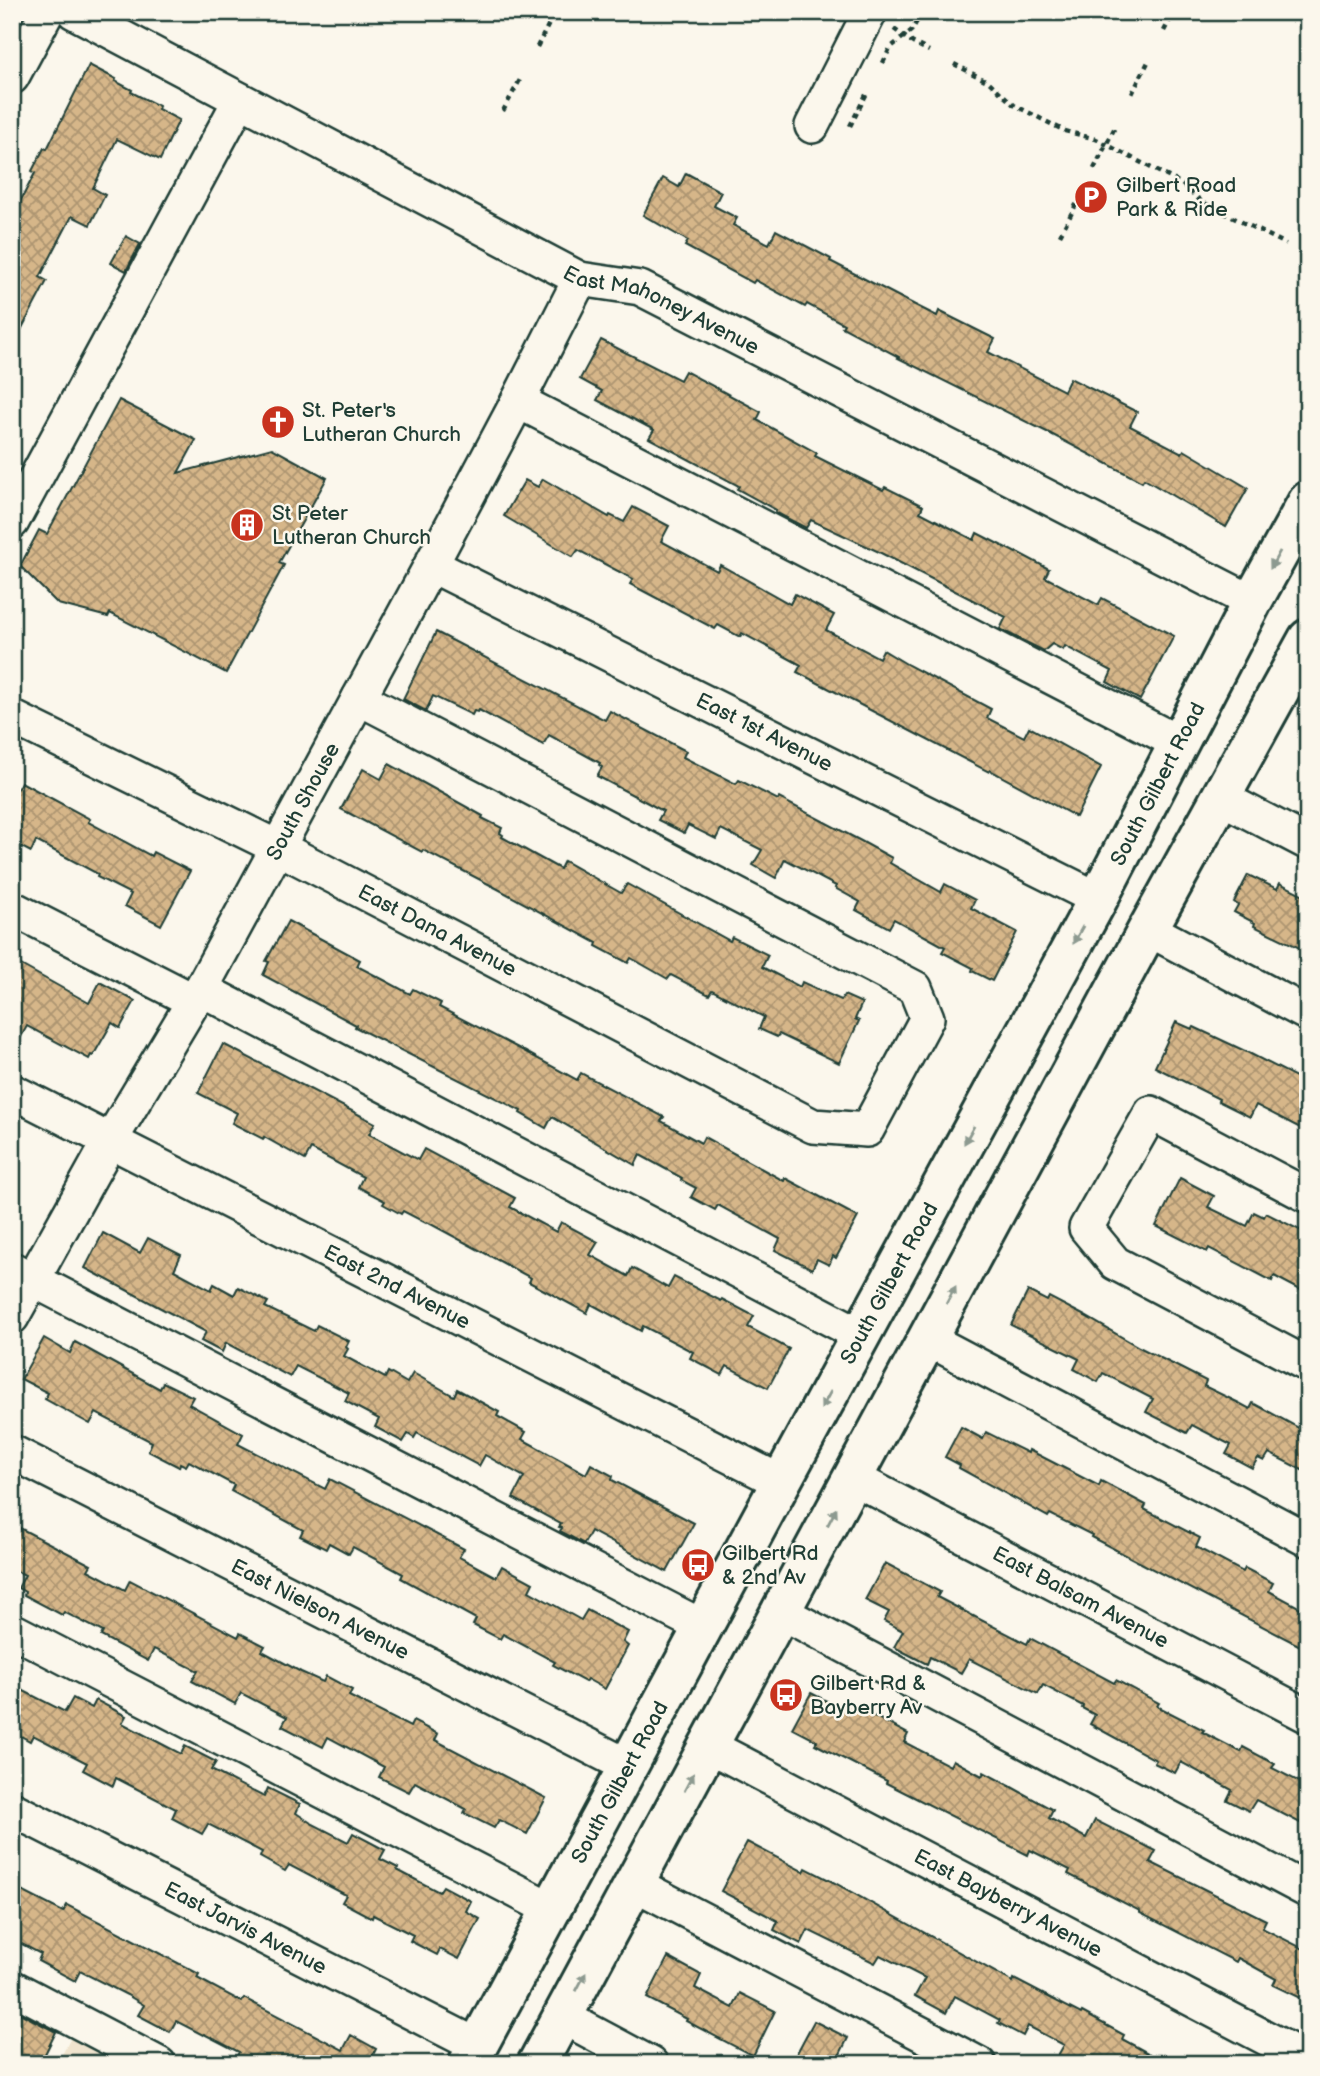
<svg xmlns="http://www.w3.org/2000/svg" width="1320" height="2076" font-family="'Balsamiq Sans',sans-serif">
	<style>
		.built { fill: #f0e4ce }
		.building { fill: url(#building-cross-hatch); stroke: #1f3d34; stroke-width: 2 }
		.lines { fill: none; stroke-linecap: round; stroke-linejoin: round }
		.minor-casing { stroke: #1f3d34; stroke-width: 38 }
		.major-casing { stroke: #1f3d34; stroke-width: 44 }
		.path { stroke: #1f3d34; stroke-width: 4.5; stroke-dasharray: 5 5; stroke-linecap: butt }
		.minor { stroke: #fbf7ec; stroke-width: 33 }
		.major { stroke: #fbf7ec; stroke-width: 38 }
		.oneway { fill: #8d9a90 }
		.labels { text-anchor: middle; stroke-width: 5; stroke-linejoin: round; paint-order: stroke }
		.poi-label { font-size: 21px; fill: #1f3d34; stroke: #fbf7ec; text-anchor: start }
		.street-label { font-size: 21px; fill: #1f3d34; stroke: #fbf7ec }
	</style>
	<defs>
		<pattern id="building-cross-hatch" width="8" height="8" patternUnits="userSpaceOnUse" patternTransform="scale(1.75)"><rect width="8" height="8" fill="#d6b689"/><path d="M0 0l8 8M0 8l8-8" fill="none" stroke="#ad9571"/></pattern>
	</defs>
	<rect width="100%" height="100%" fill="#fbf7ec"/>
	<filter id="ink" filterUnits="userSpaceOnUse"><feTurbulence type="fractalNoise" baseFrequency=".0143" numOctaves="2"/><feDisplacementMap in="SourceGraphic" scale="14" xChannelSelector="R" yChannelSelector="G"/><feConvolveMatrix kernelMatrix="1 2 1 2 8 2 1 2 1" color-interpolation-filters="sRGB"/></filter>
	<g filter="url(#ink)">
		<!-- built -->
		<polygon class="built" points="98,2019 184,2064 57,2064 73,2034"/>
		<!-- building -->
		<g class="building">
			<polygon points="89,65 116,79 115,81 132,90 131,92 159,106 158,109 179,120 160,160 117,139 93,188 105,195 90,225 72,216 40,277 47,281 12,347 12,217 35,173 32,171 44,148 47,149"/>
			<polygon points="686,173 721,192 714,206 737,218 733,225 769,244 776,230 831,259 830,261 915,305 937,316 939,311 995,339 988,352 1064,391 1070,378 1137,412 1130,426 1182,453 1184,450 1248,488 1226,527 1144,479 1142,482 1049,433 898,358 899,357 842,327 844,324 807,304 805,307 755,280 753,283 685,246 688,241 643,215 663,178 679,187"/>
			<polygon points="126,236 140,244 126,271 111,263"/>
			<polygon points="601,340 680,380 685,371 761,412 757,420 817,453 815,456 883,490 885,487 923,506 920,512 974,540 977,533 1016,553 1017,552 1049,569 1045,577 1098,605 1102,598 1174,636 1140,700 1107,682 1112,671 1065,646 1063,650 1052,644 1044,651 1000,629 1006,617 877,551 811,520 806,528 775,512 776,510 737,489 739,486 649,438 654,430 597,400 602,391 580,379"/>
			<polygon points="119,400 196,440 178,473 272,448 327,478 279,563 284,565 226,673 110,613 108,617 58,604 20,566 39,530 47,534"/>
			<polygon points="543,479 609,517 610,515 624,522 633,507 669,526 661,541 717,571 720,565 790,604 795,594 834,615 826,630 879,658 883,650 908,665 991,709 987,718 1024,737 1029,727 1101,767 1076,817 990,770 989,772 826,687 797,672 801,665 742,633 740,637 718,625 715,629 630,584 633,579 578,550 573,557 504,516 525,480 538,487"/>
			<polygon points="436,632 605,720 610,711 686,751 683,757 736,784 739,780 778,800 779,798 861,841 892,858 890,863 941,892 945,884 975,900 971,908 1017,932 992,981 972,971 973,968 942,952 945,947 894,919 889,928 856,910 860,902 835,888 836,886 785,859 776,878 753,865 762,850 721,829 716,839 688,825 684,833 658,820 663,811 597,776 602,767 599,765 600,763 549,735 543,745 479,710 478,712 474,711 472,715 433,696 426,711 403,699"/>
			<polygon points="389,764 483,816 482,818 502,828 500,833 503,835 502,837 560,869 564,861 621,893 627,884 730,941 732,937 768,955 762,967 800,987 802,982 841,1000 844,995 862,1003 855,1019 859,1021 839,1063 779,1034 777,1037 759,1029 764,1017 712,990 709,995 671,975 668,979 631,958 628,963 596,946 597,943 498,889 423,850 422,852 341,809 363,769 381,779"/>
			<polygon points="21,782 90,819 88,822 151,856 153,852 190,871 161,925 125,906 131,894 97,877 98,874 36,841 31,852 12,842 12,799"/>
			<polygon points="1248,875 1277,889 1280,883 1308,897 1308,952 1254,926 1255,923 1234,912 1238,905 1234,902"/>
			<polygon points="288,921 360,960 357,966 384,980 410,994 413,989 441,1003 439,1007 522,1050 577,1080 581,1073 664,1117 661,1121 701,1143 704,1137 784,1181 785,1178 858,1217 836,1258 833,1256 829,1265 817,1259 812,1269 775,1250 780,1239 718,1205 715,1210 691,1197 696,1188 681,1180 682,1178 640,1155 635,1165 552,1117 546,1128 520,1113 521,1111 355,1027 356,1025 263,975 269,962 266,961"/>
			<polygon points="12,960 89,1003 100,982 135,1001 120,1028 112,1023 93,1056 91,1055 89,1059 27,1026 12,1053"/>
			<polygon points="1176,1022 1192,1029 1194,1027 1245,1051 1308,1083 1308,1132 1256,1105 1250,1117 1218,1101 1219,1099 1155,1067"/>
			<polygon points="223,1044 375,1123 369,1134 418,1160 424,1149 515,1198 510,1207 556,1232 561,1222 598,1242 590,1255 628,1276 632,1268 668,1288 674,1277 721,1301 722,1299 754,1316 748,1327 789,1349 768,1388 727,1366 722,1375 690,1358 693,1352 643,1326 641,1331 591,1304 587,1313 529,1282 531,1278 427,1222 426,1223 403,1211 401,1214 383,1204 385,1201 358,1187 363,1177 311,1149 305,1160 264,1137 263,1139 232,1123 237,1113 198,1093"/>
			<polygon points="1180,1178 1214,1196 1208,1207 1247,1226 1254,1212 1264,1217 1266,1213 1308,1234 1308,1294 1274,1276 1272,1281 1209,1248 1207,1252 1156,1226"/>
			<polygon points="103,1233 140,1253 148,1238 181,1255 174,1270 211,1290 214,1284 234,1295 238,1287 268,1302 265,1307 314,1331 317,1325 349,1341 346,1347 348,1349 344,1356 385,1378 388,1372 407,1383 413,1373 454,1396 457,1389 499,1412 497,1416 526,1432 522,1439 586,1474 591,1464 613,1476 612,1480 694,1523 667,1572 591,1531 584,1544 560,1531 562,1528 559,1527 561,1524 513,1498 524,1477 485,1455 479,1466 417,1433 414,1438 408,1434 403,1442 375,1427 379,1419 345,1401 349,1393 296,1366 290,1377 226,1343 222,1352 201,1341 206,1332 85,1268"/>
			<polygon points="1028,1291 1047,1301 1049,1297 1085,1316 1139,1347 1206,1381 1204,1386 1239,1403 1250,1409 1253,1403 1308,1433 1308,1473 1269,1453 1264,1461 1258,1458 1252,1468 1226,1454 1231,1445 1192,1425 1187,1433 1146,1412 1153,1399 1103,1373 1098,1382 1074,1369 1079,1359 1011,1325"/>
			<polygon points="44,1338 70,1353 75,1342 160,1389 163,1382 193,1397 189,1404 243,1434 238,1444 325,1489 330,1479 464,1549 459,1557 496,1577 502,1566 533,1583 529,1591 581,1620 587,1610 628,1632 623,1642 628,1646 605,1689 587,1679 585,1682 553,1665 555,1662 503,1634 500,1639 473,1625 476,1619 401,1578 403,1574 353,1547 349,1554 329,1543 326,1549 300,1536 303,1530 231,1491 234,1485 189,1461 186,1466 180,1463 179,1467 148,1451 152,1442 96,1413 90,1424 45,1399 48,1393 21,1379"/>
			<polygon points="961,1427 983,1439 986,1432 1028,1453 1029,1450 1099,1486 1101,1481 1146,1505 1144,1509 1200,1538 1196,1547 1243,1572 1245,1568 1273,1583 1269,1591 1308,1612 1308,1650 1091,1537 1092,1535 1050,1514 1048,1517 959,1468 960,1465 945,1457"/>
			<polygon points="12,1524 91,1565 88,1570 125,1590 130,1580 238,1637 240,1633 265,1646 262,1651 301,1672 323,1682 326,1676 352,1690 349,1696 410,1727 413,1721 438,1734 435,1740 546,1798 527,1834 499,1820 494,1828 464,1813 466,1809 415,1782 409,1792 379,1777 384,1767 328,1737 323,1747 282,1726 287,1717 241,1693 235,1704 192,1681 198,1671 154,1649 148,1661 101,1636 103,1632 64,1612 62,1615 24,1595 25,1592 18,1588 25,1575 12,1569"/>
			<polygon points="885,1563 940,1592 937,1597 1027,1644 1030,1638 1114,1683 1116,1680 1159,1703 1157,1706 1204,1730 1202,1732 1241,1752 1243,1747 1275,1764 1272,1768 1308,1786 1308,1827 1256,1800 1249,1811 1227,1800 1232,1790 1181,1762 1175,1773 1154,1763 1156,1760 1090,1724 1095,1715 1082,1708 1083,1706 1043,1685 1038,1694 969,1659 961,1673 930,1657 927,1664 894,1647 903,1631 884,1621 889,1612 865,1600"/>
			<polygon points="12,1685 65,1712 73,1698 92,1708 96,1700 126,1716 122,1723 158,1742 181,1754 185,1746 216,1762 211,1770 264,1797 268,1788 300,1804 296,1813 311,1823 348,1842 353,1833 385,1850 380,1859 398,1868 397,1870 439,1892 443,1886 471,1901 466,1911 480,1919 459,1959 440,1949 437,1955 410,1941 413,1935 373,1915 372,1918 342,1902 346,1895 289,1865 285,1871 260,1857 262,1852 208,1824 202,1834 172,1818 176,1809 116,1778 113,1786 83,1770 87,1763 33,1735 30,1741 12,1731"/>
			<polygon points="811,1693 842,1709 846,1701 908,1734 904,1742 950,1766 953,1760 982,1776 984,1772 1008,1785 1053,1810 1049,1818 1086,1838 1095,1820 1156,1851 1150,1862 1266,1920 1262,1928 1308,1951 1308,2002 1273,1985 1276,1979 1238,1958 1236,1962 1140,1913 1140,1911 1068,1874 1070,1870 1030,1850 1028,1855 886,1783 887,1781 815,1744 817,1741 792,1728"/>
			<polygon points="747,1842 804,1872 806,1868 833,1882 1013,1982 1014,1979 1081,2014 1082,2012 1124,2035 1122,2039 1168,2064 1070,2064 1057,2057 1064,2045 1028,2026 1023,2036 998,2023 1000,2020 955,1996 946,2013 915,1996 925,1978 880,1955 875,1963 808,1930 801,1944 774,1930 778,1921 721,1891"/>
			<polygon points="12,1886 63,1912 67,1905 199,1974 197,1978 242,2002 244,1998 343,2050 351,2035 376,2049 369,2063 371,2064 233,2064 239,2052 204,2034 203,2035 176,2021 170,2032 138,2015 144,2005 127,1995 80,1971 75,1981 38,1961 41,1954 12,1939"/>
			<polygon points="668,1957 701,1975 695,1988 733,2008 740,1993 775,2011 753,2056 686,2021 687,2019 647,1998"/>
			<polygon points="12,2009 56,2032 40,2064 12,2064"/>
			<polygon points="814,2021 848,2038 835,2064 791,2064"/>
		</g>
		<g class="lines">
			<!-- minor casing -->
			<g class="minor-casing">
				<g id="minor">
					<path id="s1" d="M74,12l506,267 60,9 612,314"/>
					<polyline points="12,77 47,12"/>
					<polyline points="812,126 870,12"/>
					<polyline points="518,401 1179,743"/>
					<polyline points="12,522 240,100"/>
					<path id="s2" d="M431,565l667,334"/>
					<path id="s3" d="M12,717l265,130 536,279 54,4 60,-112 -12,-30 -556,-290"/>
					<polyline points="1220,797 1308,843"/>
					<polyline points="12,908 194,1001"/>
					<polyline points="1148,929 1308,1014"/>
					<polyline points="201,989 861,1335"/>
					<path id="s4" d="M12,1091l769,391"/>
					<polyline points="1308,1196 1151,1113 1086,1228 1115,1263 1308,1365"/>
					<polyline points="12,1269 703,1627"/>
					<path id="s5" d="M12,1317l98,-176 91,-152 230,-424 87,-164 62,-122"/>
					<polyline points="928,1339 1308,1540"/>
					<path id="s6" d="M12,1452l616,314"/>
					<path id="s7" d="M853,1478l455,238"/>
					<polyline points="781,1612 1308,1891"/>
					<polyline points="12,1630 551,1909"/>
					<path id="s8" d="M709,1746l599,314"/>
					<path id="s9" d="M12,1809l466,237"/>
					<polyline points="635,1884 979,2064"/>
					<polyline points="12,1987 159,2064"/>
					<polyline points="563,2017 651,2064"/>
				</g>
			</g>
			<!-- major casing -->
			<g class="major-casing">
				<g id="major">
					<path id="s10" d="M468,2064l313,-582 317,-583 154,-297 56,-101"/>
					<polyline points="537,2064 1148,929 1308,639"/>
				</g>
			</g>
			<!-- path -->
			<g class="path">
				<polyline points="894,29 913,43 929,51"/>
				<polyline points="1164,31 1174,12"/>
				<polyline points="537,47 554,14"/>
				<polyline points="883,63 890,48 912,30 922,12"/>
				<polyline points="954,64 989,82 1014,105 1065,131 1096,139 1182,184 1202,202 1286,244"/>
				<polyline points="1132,94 1149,60"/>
				<polyline points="503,111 521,78"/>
				<polyline points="850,126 867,93"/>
				<polyline points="1094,169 1116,125"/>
				<polyline points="1060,235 1078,201"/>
			</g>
			<!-- minor -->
			<use href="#minor" class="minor"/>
			<!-- major -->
			<use href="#major" class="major"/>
		</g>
		<!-- one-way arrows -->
		<defs><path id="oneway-solid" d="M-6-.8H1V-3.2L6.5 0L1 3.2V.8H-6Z" transform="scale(1.75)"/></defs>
		<g class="oneway">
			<use href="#oneway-solid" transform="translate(1275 560) rotate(119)"/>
			<use href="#oneway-solid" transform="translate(1078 935) rotate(119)"/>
			<use href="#oneway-solid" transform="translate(969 1135) rotate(119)"/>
			<use href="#oneway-solid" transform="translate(951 1295) rotate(-62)"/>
			<use href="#oneway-solid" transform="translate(826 1400) rotate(119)"/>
			<use href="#oneway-solid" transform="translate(832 1517) rotate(-62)"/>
			<use href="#oneway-solid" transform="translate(689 1782) rotate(-62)"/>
			<use href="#oneway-solid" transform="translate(581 1982) rotate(-62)"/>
		</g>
	</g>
	<!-- icons -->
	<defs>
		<g id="parking-disc" transform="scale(1.75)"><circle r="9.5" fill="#c8321e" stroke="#fbf7ec"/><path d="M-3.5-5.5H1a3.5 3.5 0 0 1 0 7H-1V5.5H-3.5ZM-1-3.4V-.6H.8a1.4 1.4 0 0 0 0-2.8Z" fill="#fff"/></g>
		<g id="church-disc" transform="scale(1.75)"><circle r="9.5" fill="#c8321e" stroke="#fbf7ec"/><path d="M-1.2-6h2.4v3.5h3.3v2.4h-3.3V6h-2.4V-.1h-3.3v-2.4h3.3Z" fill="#fff"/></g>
		<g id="building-disc" transform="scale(1.75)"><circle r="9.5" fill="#c8321e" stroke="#fbf7ec"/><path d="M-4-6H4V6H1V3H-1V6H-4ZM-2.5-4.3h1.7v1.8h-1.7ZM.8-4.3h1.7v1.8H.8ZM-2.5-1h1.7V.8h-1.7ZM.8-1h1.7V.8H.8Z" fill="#fff"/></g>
		<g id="bus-disc" transform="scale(1.75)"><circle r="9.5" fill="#c8321e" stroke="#fbf7ec"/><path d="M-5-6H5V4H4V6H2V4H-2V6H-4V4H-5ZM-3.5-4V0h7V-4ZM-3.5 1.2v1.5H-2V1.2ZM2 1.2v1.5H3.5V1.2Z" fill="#fff"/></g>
	</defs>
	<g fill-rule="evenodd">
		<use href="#parking-disc" x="1091" y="197"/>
		<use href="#church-disc" x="278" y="422"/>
		<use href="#building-disc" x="247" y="525"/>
		<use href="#bus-disc" x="698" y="1565"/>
		<use href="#bus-disc" x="786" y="1695"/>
	</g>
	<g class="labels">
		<!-- poi labels -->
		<g class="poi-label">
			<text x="1116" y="192">Gilbert Road<tspan x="1116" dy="24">Park &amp; Ride</tspan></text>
			<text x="302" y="417">St. Peter's<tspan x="302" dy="24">Lutheran Church</tspan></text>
			<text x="272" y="520">St Peter<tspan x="272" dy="24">Lutheran Church</tspan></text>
			<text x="722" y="1560">Gilbert Rd<tspan x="722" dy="24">&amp; 2nd Av</tspan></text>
			<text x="810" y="1690">Gilbert Rd &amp;<tspan x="810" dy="24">Bayberry Av</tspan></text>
		</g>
		<!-- street labels -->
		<g class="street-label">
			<text dy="7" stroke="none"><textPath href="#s1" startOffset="660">East Mahoney Avenue</textPath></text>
			<text dy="7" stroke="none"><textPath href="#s2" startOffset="373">East 1st Avenue</textPath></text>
			<text dy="7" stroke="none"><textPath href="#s10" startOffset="1454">South Gilbert Road</textPath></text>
			<text dy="7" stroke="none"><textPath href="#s5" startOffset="592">South Shouse</textPath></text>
			<text dy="7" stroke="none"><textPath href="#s3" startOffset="476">East Dana Avenue</textPath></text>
			<text dy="7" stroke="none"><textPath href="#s10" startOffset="887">South Gilbert Road</textPath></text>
			<text dy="7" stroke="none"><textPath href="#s4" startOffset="432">East 2nd Avenue</textPath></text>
			<text dy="7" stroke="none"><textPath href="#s7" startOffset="257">East Balsam Avenue</textPath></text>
			<text dy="7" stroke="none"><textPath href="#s6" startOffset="346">East Nielson Avenue</textPath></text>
			<text dy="7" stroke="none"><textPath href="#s10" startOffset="320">South Gilbert Road</textPath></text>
			<text dy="7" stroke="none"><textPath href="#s8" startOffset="338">East Bayberry Avenue</textPath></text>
			<text dy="7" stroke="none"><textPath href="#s9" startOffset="262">East Jarvis Avenue</textPath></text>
		</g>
	</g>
	<!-- margin -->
	<rect width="1320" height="2076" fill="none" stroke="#fbf7ec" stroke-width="42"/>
	<rect x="21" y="21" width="1278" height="2034" fill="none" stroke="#1f3d34" stroke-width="2.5" filter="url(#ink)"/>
</svg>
